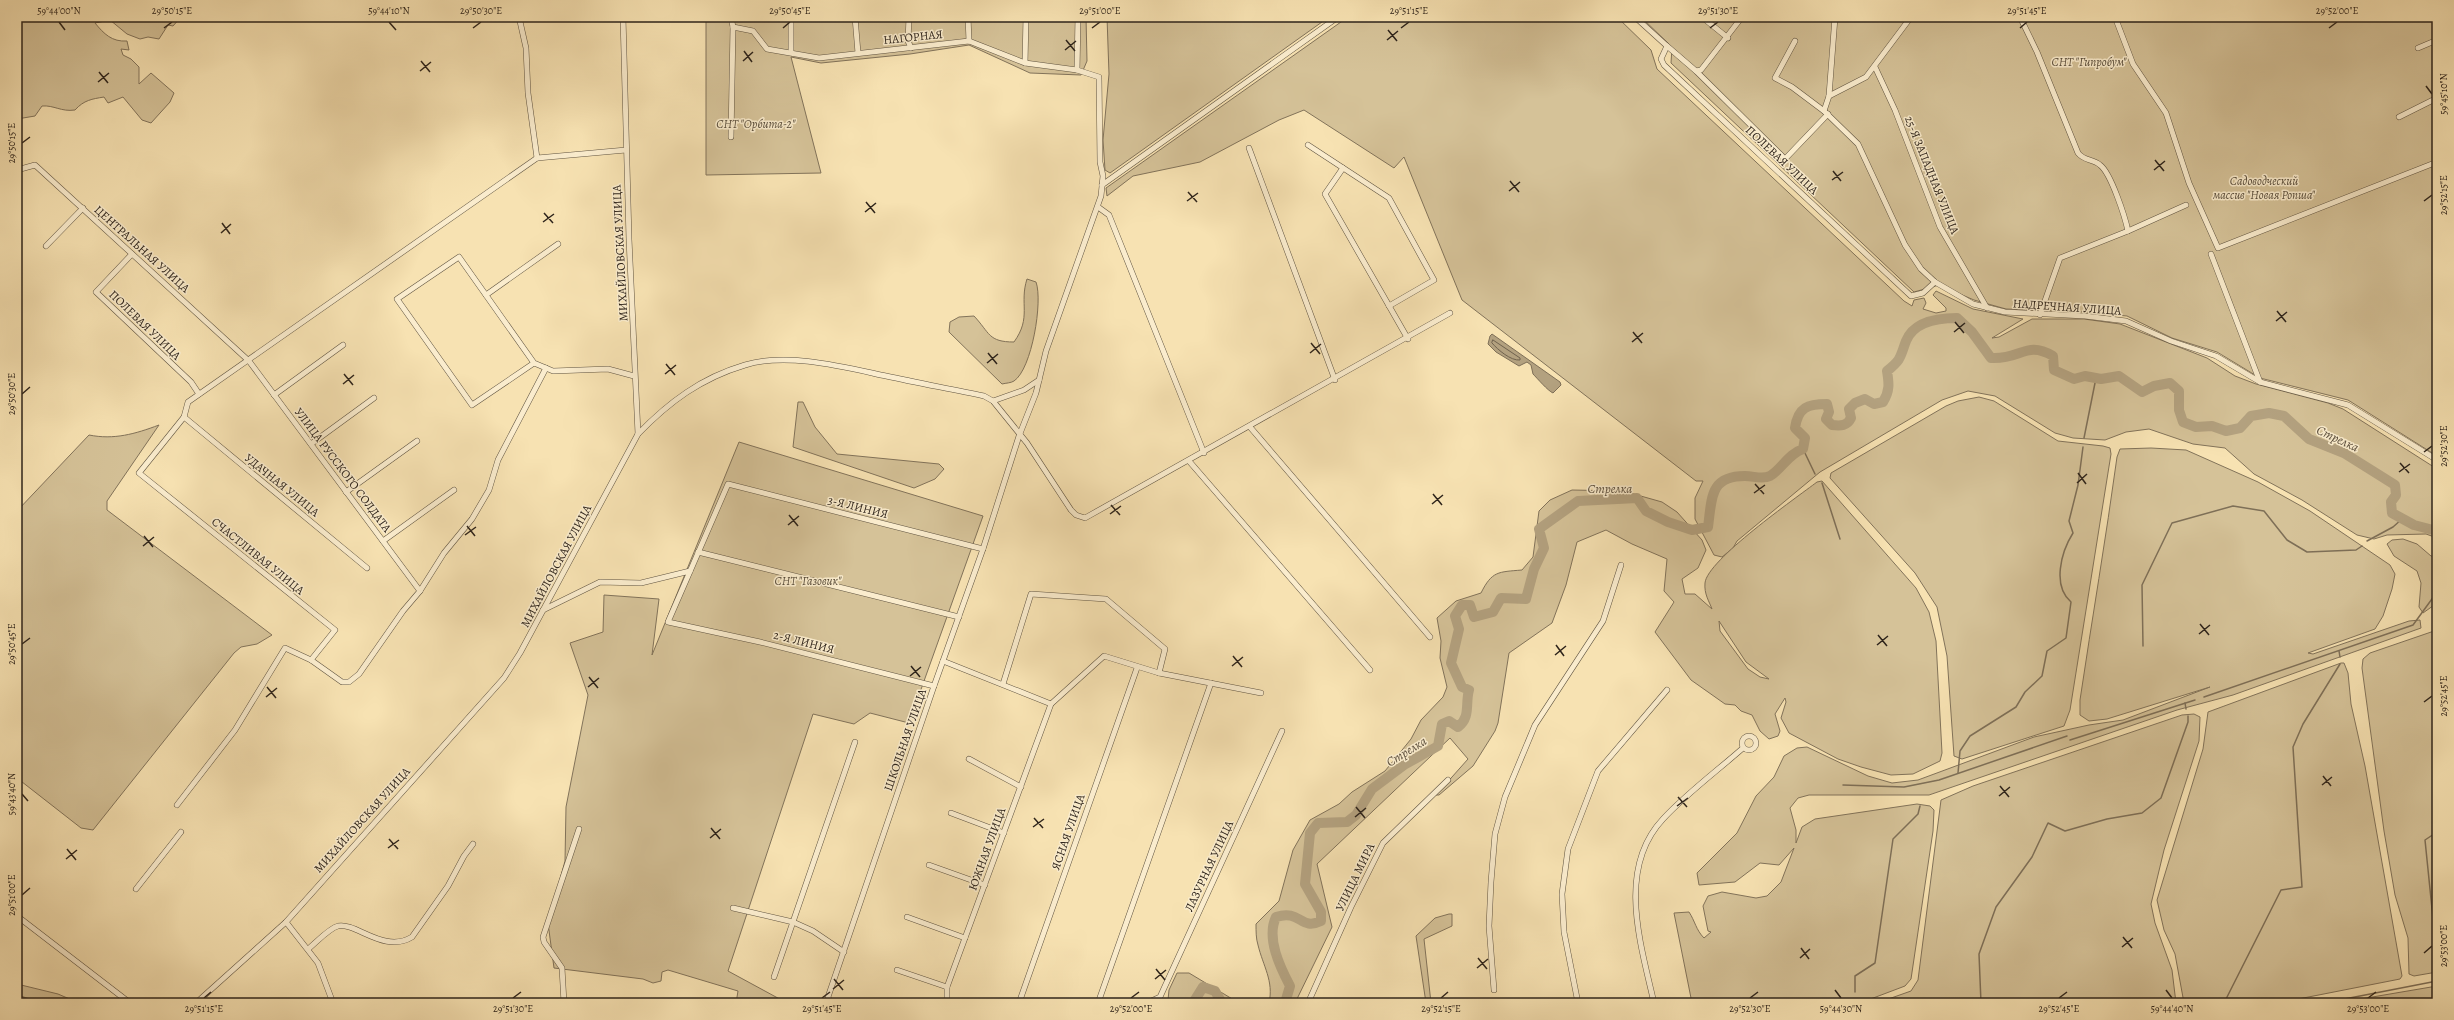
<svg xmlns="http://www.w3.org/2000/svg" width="2454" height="1020" font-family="Alegreya,serif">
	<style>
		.green { fill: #d5c298; stroke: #82735a; fill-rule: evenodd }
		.water { fill: #b3a17f; stroke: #7e6f57 }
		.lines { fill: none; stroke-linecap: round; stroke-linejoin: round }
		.shore { stroke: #70624d; stroke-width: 1 }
		.stream { stroke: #7e6f57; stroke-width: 1.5 }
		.river { stroke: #b3a17f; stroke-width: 10 }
		.minor-casing { stroke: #605441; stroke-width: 6 }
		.minor { stroke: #faeccd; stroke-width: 5 }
		.ticks { fill: none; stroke: #2e241b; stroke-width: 1.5 }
		.labels { text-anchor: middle; stroke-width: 3; stroke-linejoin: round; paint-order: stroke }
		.street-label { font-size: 12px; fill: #2e241b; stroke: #faeccd }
		.park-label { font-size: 12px; font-style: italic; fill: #584c3a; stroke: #faeccd }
		.water-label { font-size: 13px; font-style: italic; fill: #5d503e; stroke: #faeccd }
		.neatline { fill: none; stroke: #2e241b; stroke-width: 1.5 }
		.ticks-label { font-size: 10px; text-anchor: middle; fill: #2e241b }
	</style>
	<rect width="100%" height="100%" fill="#f7e2b2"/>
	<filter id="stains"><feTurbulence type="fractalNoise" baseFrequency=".005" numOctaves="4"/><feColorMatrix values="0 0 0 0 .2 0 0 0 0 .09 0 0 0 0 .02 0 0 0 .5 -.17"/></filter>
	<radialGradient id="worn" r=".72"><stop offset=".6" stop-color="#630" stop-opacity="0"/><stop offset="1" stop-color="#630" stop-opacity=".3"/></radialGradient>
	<!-- green -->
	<g class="green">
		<path d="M17,17h164l-8,9 -5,-1 -9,14 -11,-2 -8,2 -13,-5 -17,-14 -15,3c9,11 17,19 32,18l2,9 -8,-1 2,6 8,4 8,8v17l12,-11 23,20 -4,9 -19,21 -9,-3 -19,-23 -15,6 -4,-6c-12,2 -20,3 -29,13 -14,2 -21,-5 -33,-4l-7,10 -18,3z"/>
		<polygon points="706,17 1086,17 1087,61 1081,75 1030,73 969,45 910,54 821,63 791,57 821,173 706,175"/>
		<polygon points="1107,17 1329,17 1110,173 1105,170 1103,140 1109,74"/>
		<polygon points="1348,17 1617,17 1651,50 1657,69 1904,301 1912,306 1914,300 1924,298 1926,303 1923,309 1936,313 1946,311 1946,308 1933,295 1936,291 1973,309 2023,319 1992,338 1999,337 2032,319 2084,319 2120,324 2207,358 2235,376 2256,384 2328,403 2343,409 2437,469 2437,538 2426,534 2387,535 2374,539 2357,535 2302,500 2254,474 2225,448 2193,444 2149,429 2126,432 2105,440 2073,438 2055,433 1995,396 1968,391 1942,400 1820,472 1737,541 1733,548 1722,557 1714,555 1695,519 1695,498 1703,481 1696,481 1462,300 1404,157 1394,168 1304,110 1279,120 1200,162 1133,176 1107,196 1106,188"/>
		<polygon points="1641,17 2437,17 2437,456 2348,400 2260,378 2217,352 2172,338 2127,316 2085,312 2006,309 1974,300 1939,285 1914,292 1671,63 1672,47"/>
		<path d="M1027,279l9,3c7,19 -4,87 -22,99 -3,2 -8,2 -12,3l-53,-52 1,-10 9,-5 15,-1c16,17 14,26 40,26 18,-25 5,-38 13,-63z"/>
		<polygon points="1979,397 1994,401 2058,441 2103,446 2110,448 2111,454 2070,710 2064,726 1962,759 1954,756 1947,656 1937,607 1915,573 1830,478 1831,473 1946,406 1958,401"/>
		<polygon points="798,402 803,402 815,427 837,454 939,464 944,469 935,479 914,488 793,447"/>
		<path d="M159,425l-52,76v9l165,125 -15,9 -16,3 -7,6 -141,177 -12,-2 -64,-50v-267l72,-76c25,5 46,-1 70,-10z"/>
		<polygon points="739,442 983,516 909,723 870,713 854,724 813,714 728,971 787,1003 736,1003 738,991 668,970 662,972 661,981 653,983 643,979 554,968 548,923 565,861 566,807 588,695 570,643 603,632 604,595 659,599 652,655"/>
		<path d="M2151,448l35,2 72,32 52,29 80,54 5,9 -3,15 -9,27 -8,13 -67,24 5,1 96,-33 11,-1 1,8 -188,67 -56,15 -248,85h-120l-11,3 -8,10 6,22v13l6,-16 13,-8 102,-15 13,2 4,4 -1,21 -22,148 -6,7 -45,17h-168l-18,-90 15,-1c6,9 7,18 15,26l7,-6 -3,-1 -5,-25 5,-10 14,-4 34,6 11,-2 14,-14 13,-34 -15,17 -19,-2 -25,19 -36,3 -2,-12 40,-40 19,-37 18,-19 10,-21 13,-8 10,-1 61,29 24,7 26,-3 116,-43 55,-12 34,-5 87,-33 -103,32 -18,2 -9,-6v-15c12,-81 26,-162 37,-243l3,-8z"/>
		<path d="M1822,481l94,107 13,24 7,29 6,112 -2,8 -27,13 -22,1 -30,-8 -23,-8 -49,-26 -8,-15 5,-16 -1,-4 -10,16 5,17 -2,5 -9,3 -9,-8 -8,-16 -11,-4 -6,-6 -10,-1 -34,-24 -36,-48 19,-30 -10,-11 3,-32 -35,-15 -26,-14 -29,12 -11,43 -14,38 -43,30 -11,70 -3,8 -22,35 -34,29h-3l32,-36 -18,-21 -133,126 15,63 -37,76h-26c5,-22 -6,-37 -11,-58 -2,-6 -2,-14 -2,-21l23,-23 14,-51 17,-30 29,-16 13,-12 33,-21 26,-32 10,-19 22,-23 4,-10 -7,-29 1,-17 -4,-23 19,-17 25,-8c11,-22 17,-21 41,-23l11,-13 6,-46 11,-11 22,-10 51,1 39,11 15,10 25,28 4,10 -8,18 -16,11 3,15h10l17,15c-3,-8 -8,-15 -7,-26 2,-23 91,-85 112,-101zM1719,621l27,41 23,17 -9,-2 -12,-8 -28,-38z"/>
		<polygon points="2403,539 2417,544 2431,556 2437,557 2437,603 2423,613 2419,607 2421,583 2417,571 2394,556 2387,544 2392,540"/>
		<polygon points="2437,630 2437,972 2414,976 2409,974 2408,938 2395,895 2384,831 2362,668 2363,659 2370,653"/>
		<polygon points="2341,663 2344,663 2348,673 2351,704 2365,766 2402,976 2400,979 2278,1003 2184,1003 2175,954 2164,930 2157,900 2203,749 2208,712"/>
		<polygon points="2194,714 2200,717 2199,741 2164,850 2151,904 2155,923 2172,970 2176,1003 1877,1003 1911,991 1918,980 1941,800 1973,786 2182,715"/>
		<polygon points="1449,914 1452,914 1452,926 1424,939 1431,1003 1426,1003 1416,936 1435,918"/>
		<polygon points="1177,973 1189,973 1239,1003 1162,1003 1168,1000 1169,990"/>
		<polygon points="17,984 58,994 79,1003 17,1003"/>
		<polygon points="2437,986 2437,1001 2429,1003 2337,1003"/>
	</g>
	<!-- water -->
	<path class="water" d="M1492,334l68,48 1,3 -8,8c-5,-2 -16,-15 -20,-19l-2,-9 -4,-3 -8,4 -23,-14 -8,-8 2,-8z"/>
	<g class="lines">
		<!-- shore -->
		<path class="shore" d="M1493,340l27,18v2c-9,1 -22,-10 -28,-17z"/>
		<!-- stream -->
		<g class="stream">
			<polyline points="2084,438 2096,378"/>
			<polyline points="1803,449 1815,474"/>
			<polyline points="1822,483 1840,539"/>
			<polyline points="2367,541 2393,527 2402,519"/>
			<polyline points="2143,646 2142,585 2172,523 2233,506 2264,511 2287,540 2307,552 2356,550 2362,546"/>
			<polyline points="2339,651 2340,657"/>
			<polyline points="2204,697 2413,625 2437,592"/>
			<polyline points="2185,703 2186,709"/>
			<polyline points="2070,740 2195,700"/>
			<path d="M1958,773l2,-22 10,-15 46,-29 9,-15 17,-16 5,-25 19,-13 5,-36c-19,-16 -10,-50 2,-69l-4,-12 9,-36 5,-38"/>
			<polyline points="1843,785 1904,787 1939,780 2067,736"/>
			<polyline points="2437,832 2425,840 2437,958"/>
			<polyline points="2436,971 2437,967"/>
			<polyline points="1855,992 1855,976 1875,963 1893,839 1918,814 1920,806"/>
			<polyline points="17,995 40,1003"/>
			<polyline points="1981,1003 1979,954 1996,907 2032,857 2048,823 2065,831 2107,819 2142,813 2161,798 2188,722 2188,716"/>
			<polyline points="2224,1003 2281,890 2302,887 2293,747 2303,724 2340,664"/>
			<polyline points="2324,1003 2437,981"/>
		</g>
		<!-- river -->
		<g class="river">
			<polyline points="1193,1003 1203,987 1215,991 1222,1003"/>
			<path d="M1285,1003l5,-17c-10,-19 -24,-48 -14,-69 25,-8 24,14 45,4v-9l-16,-28 5,-51 8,-10 29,-1 9,-7 16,-26 32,-24 34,-19 4,-22 7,-3 9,6c13,-10 7,-23 11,-37l-7,-3 -11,-24 8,-34 -4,-13 7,-11h8l4,12 19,-5 8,-14 25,1 8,-30 10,-21 -5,-19 39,-28 59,-3 9,13 22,11 24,8 16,-3c4,-28 1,-51 37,-51 9,0 17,4 25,0 12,-7 18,-22 33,-27l2,-11 -10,-10c3,-21 13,-24 32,-24l2,8 -3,7 6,6c9,1 15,1 19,-7l-2,-9 6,-6 10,-4 9,5 9,-2c7,-11 6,-19 4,-31 15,-12 13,-14 19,-30 8,-20 33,-23 51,-23l15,14 19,26c30,2 35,-18 62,-2l1,14 20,9 11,-3 16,3 18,-3 23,16 12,-6 16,-3 9,8v19l4,12 13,5 16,-1 14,5 14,-3 11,-12 18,-3 15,3 25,23 35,14 51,32 1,10 -5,7 1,11 22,12 23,6"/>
		</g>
		<!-- minor casing -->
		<g class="minor-casing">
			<g id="minor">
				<polyline points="519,17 526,48 528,93 537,158"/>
				<polyline points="731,17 733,27 731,137"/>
				<polyline points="855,17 858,53"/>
				<polyline points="909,17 908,41 911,48"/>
				<polyline points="968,17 969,41"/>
				<polyline points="1635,17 1667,46 1661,59 1664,65 1911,296 1923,293 1935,282"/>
				<polyline points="1702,17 1728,38"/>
				<path d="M2020,17l17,35 41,101c6,8 15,6 22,12 11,8 25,52 28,66l-68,27 -20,57"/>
				<polyline points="2115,17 2133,64 2166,113 2189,183 2218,248 2437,162"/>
				<polyline points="733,27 753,31 767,49 819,58 969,41 1025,63 1077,70 1099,77 1100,162 1103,176 1101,196 1046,351 1036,393 1019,436 983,549 934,686 828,997 830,1003"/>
				<polyline points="1795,41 1775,78 1792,87 1824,111 1829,96 1835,17"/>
				<polyline points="1667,46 1696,71 1701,70 1742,17"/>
				<polyline points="2418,48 2437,40"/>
				<polyline points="791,52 791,17"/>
				<polyline points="1025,63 1026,17"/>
				<polyline points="1875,67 1895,110 1940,227 1987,308"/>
				<polyline points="1077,70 1078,17"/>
				<polyline points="1696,71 1785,159 1828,114"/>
				<polyline points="1829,96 1866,77 1911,17"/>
				<polyline points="1824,111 1858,144 1905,245 1921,269 1935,282 1973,304 2005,312 2085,316 2126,321 2171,341 2216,356 2260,382 2348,405 2437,460"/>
				<polyline points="2399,117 2437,98"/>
				<polyline points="1308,145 1389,198 1434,280 1389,306"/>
				<polyline points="1249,148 1335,380"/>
				<polyline points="1343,168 1325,194 1408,339"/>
				<polyline points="17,170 35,165 249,361 420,591"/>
				<polyline points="1102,185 1338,17"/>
				<polyline points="1098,207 1109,215 1204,453"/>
				<polyline points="2128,231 2186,205"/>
				<polyline points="46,246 83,208"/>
				<polyline points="132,254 96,292 191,382 199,394"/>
				<polyline points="2211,254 2260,382"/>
				<polyline points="486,295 558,244"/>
				<polyline points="534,363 459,257 397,299 472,405 534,363 553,371 608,369 634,376"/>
				<polyline points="274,395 343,345"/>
				<polyline points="993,401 1024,390 1039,380"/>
				<polyline points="184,417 367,568"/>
				<polyline points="1250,427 1430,637"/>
				<path d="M638,434c31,-32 63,-56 107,-69 42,-13 99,2 141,11 32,7 65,13 98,20l9,5 34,42 44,67 5,5 9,3 365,-205"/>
				<polyline points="311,444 374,398"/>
				<polyline points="1189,461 1370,670"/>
				<polyline points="346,492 417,441"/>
				<polyline points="383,541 454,490"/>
				<polyline points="698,552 959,617"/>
				<polyline points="543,610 600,582 641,583 690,571"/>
				<polyline points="311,660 335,630 139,473 184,417 188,402 537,158 626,150"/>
				<polyline points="943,661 1051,704 1104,656 1159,673 1261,693"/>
				<polyline points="1003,684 1031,594 1106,599 1165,649 1159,673"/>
				<polyline points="934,686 760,642 668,622 728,484 983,549"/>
				<circle cx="1749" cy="743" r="7"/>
				<polyline points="969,759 1021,787"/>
				<polyline points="177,805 235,730 285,648 311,660 342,682 349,682 359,674 403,611 420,591 444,553 472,519 489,490 498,460 546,368"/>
				<polyline points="951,813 1004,833"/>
				<polyline points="929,865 985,885"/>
				<polyline points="136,889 181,832"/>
				<polyline points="733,908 793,922 813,931 844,952"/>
				<polyline points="17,916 130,1003"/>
				<polyline points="907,917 965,938"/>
				<polyline points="286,922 318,963 333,1003"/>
				<path d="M308,949c9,-7 20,-20 30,-23 18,-4 46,28 74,11l36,-51 16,-30 9,-12"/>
				<polyline points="897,970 947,987"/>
				<polyline points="774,977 855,742"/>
				<polyline points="1494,990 1489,926 1491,882 1495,834 1505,797 1535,725 1603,621 1621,565"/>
				<polyline points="196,1003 286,922 504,678 520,653 638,434 629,239 623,17"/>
				<polyline points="564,1003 562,968 544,942 543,937 579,829"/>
				<polyline points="947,1003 947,987 1051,704"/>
				<polyline points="1019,1003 1137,668"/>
				<polyline points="1098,1003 1211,683"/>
				<polyline points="1147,1003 1160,997 1282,731"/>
				<polyline points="1308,1003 1351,907 1383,843 1448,780"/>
				<polyline points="1578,1003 1564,932 1562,894 1568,849 1598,771 1667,690"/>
				<path d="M1654,1003c-13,-58 -38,-134 9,-184 24,-26 54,-48 80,-71"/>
			</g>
		</g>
		<!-- minor -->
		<use href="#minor" class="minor"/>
	</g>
	<!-- ticks -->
	<path class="ticks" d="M59,22l6,8M389,22l7,8M164,28l8,-6M473,28l8,-6M783,28l7,-6M1092,28l8,-6M1401,28l8,-6M1710,28l8,-6M2020,28l7,-6M2329,28l8,-6M1388,30l9,11M1066,40l9,11M1387,40l11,-9M1065,50l11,-9M744,51l8,11M421,61l9,11M743,61l10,-9M420,71l11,-9M99,72l9,11M98,82l11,-9M2426,86l6,8M22,143l8,-6M2155,160l9,11M2154,170l11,-9M1833,171l8,10M1832,180l11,-8M1510,181l9,11M1509,191l11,-9M1188,192l9,10M1187,201l11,-8M2424,201l8,-6M866,202l9,11M865,212l11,-9M544,213l9,10M543,222l11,-8M222,223l8,11M221,233l10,-9M2277,311l9,11M2276,321l11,-9M1955,322l9,11M1633,332l9,11M1954,332l11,-9M1632,342l11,-9M1311,343l9,11M988,353l9,11M1310,353l11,-9M987,363l11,-9M666,364l9,11M344,374l9,11M665,374l11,-9M343,384l11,-9M22,394l8,-7M2424,452l8,-6M2400,463l9,10M2399,472l11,-8M2078,473l8,11M2077,483l10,-9M1755,484l9,10M1754,493l11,-8M1433,494l9,11M1432,504l11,-9M1111,505l9,10M1110,514l11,-8M789,515l9,11M788,525l11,-9M467,526l8,10M465,535l11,-8M144,536l9,11M143,546l11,-9M2200,624l9,11M2199,634l11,-9M1878,635l9,11M22,644l8,-6M1556,645l8,11M1877,645l11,-9M1555,655l11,-9M1233,656l9,11M911,666l9,11M1232,666l11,-9M910,676l11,-9M589,677l9,11M267,687l9,11M588,687l11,-9M266,697l11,-9M2424,702l8,-6M2323,776l8,10M2322,785l10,-8M2000,786l9,11M22,794l6,7M1999,796l11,-9M1678,797l9,10M1677,806l11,-8M1356,807l9,11M1355,817l11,-9M1034,818l9,10M1033,827l11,-8M711,828l9,11M710,838l11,-9M389,839l9,10M388,848l11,-8M67,849l9,11M66,859l11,-9M22,895l8,-7M2123,937l9,11M2122,947l11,-9M1801,948l8,11M2424,953l8,-7M1478,958l9,11M1800,958l10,-9M1477,968l11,-9M1156,969l9,11M834,979l9,11M1155,979l11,-9M833,989l11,-9M1835,990l6,8M2166,990l6,8M204,998l7,-6M513,998l8,-6M822,998l8,-6M1131,998l8,-6M1441,998l7,-6M1750,998l8,-6M2059,998l8,-6M2368,998l8,-6"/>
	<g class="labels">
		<!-- street labels -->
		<g class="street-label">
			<text transform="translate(913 37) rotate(-6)" y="4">НАГОРНАЯ</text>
			<text transform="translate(1782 160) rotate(43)" y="4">ПОЛЕВАЯ УЛИЦА</text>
			<text transform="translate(1932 175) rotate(68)" y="4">25-Я ЗАПАДНАЯ УЛИЦА</text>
			<text transform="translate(142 249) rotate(42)" y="4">ЦЕНТРАЛЬНАЯ УЛИЦА</text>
			<text transform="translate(620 253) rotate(-93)" y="4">МИХАЙЛОВСКАЯ УЛИЦА</text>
			<text transform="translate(2067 307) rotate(4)" y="4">НАДРЕЧНАЯ УЛИЦА</text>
			<text transform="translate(145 325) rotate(44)" y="4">ПОЛЕВАЯ УЛИЦА</text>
			<text transform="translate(343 470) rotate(53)" y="4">УЛИЦА РУССКОГО СОЛДАТА</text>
			<text transform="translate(282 485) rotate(39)" y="4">УДАЧНАЯ УЛИЦА</text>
			<text transform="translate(858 507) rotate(14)" y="4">3-Я ЛИНИЯ</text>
			<text transform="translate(258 556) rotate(39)" y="4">СЧАСТЛИВАЯ УЛИЦА</text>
			<text transform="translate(556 566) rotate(-62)" y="4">МИХАЙЛОВСКАЯ УЛИЦА</text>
			<text transform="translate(804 642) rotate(14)" y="4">2-Я ЛИНИЯ</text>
			<text transform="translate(905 740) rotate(-71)" y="4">ШКОЛЬНАЯ УЛИЦА</text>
			<text transform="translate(362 820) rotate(-48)" y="4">МИХАЙЛОВСКАЯ УЛИЦА</text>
			<text transform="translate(1068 832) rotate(-71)" y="4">ЯСНАЯ УЛИЦА</text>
			<text transform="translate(987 849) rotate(-70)" y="4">ЮЖНАЯ УЛИЦА</text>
			<text transform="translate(1209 866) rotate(-65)" y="4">ЛАЗУРНАЯ УЛИЦА</text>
			<text transform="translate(1355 877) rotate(-64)" y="4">УЛИЦА МИРА</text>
		</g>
		<!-- park labels -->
		<g class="park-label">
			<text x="2089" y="66">СНТ "Гипробум"</text>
			<text x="756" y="128">СНТ "Орбита-2"</text>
			<text x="2264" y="185">Садоводческий<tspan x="2264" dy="14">массив "Новая Ропша"</tspan></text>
			<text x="808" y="585">СНТ "Газовик"</text>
		</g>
		<!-- water labels -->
		<g class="water-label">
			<text transform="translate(2338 438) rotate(25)" y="5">Стрелка</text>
			<text x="1610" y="493">Стрелка</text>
			<text transform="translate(1406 751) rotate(-32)" y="5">Стрелка</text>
		</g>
	</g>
	<!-- margin -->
	<rect width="2454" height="1020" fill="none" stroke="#f7e2b2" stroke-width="44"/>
	<rect x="22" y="22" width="2410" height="976" class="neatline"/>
	<g class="ticks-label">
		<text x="59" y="14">59°44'00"N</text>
		<text x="172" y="14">29°50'15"E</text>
		<text x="389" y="14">59°44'10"N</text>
		<text x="481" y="14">29°50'30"E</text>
		<text x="790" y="14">29°50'45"E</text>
		<text x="1100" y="14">29°51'00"E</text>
		<text x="1409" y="14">29°51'15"E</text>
		<text x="1718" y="14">29°51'30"E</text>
		<text x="2027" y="14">29°51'45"E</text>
		<text x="2337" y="14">29°52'00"E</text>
		<text transform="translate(2443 94) rotate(-90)" y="4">59°45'10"N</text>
		<text transform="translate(11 143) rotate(-90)" y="4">29°50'15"E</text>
		<text transform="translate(2443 195) rotate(-90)" y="4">29°52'15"E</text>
		<text transform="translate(11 394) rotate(-90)" y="4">29°50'30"E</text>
		<text transform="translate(2443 446) rotate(-90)" y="4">29°52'30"E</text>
		<text transform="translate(11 644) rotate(-90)" y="4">29°50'45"E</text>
		<text transform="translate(2443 696) rotate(-90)" y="4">29°52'45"E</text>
		<text transform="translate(11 794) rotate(-90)" y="4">59°43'40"N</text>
		<text transform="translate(11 895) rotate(-90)" y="4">29°51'00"E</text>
		<text transform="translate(2443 946) rotate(-90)" y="4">29°53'00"E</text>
		<text x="204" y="1012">29°51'15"E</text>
		<text x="513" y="1012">29°51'30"E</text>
		<text x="822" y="1012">29°51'45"E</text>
		<text x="1131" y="1012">29°52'00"E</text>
		<text x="1441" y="1012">29°52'15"E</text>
		<text x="1750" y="1012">29°52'30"E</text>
		<text x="1841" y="1012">59°44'30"N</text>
		<text x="2059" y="1012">29°52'45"E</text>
		<text x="2172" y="1012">59°44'40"N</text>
		<text x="2368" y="1012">29°53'00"E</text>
	</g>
	<rect width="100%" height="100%" filter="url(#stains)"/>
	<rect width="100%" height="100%" fill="url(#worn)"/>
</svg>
